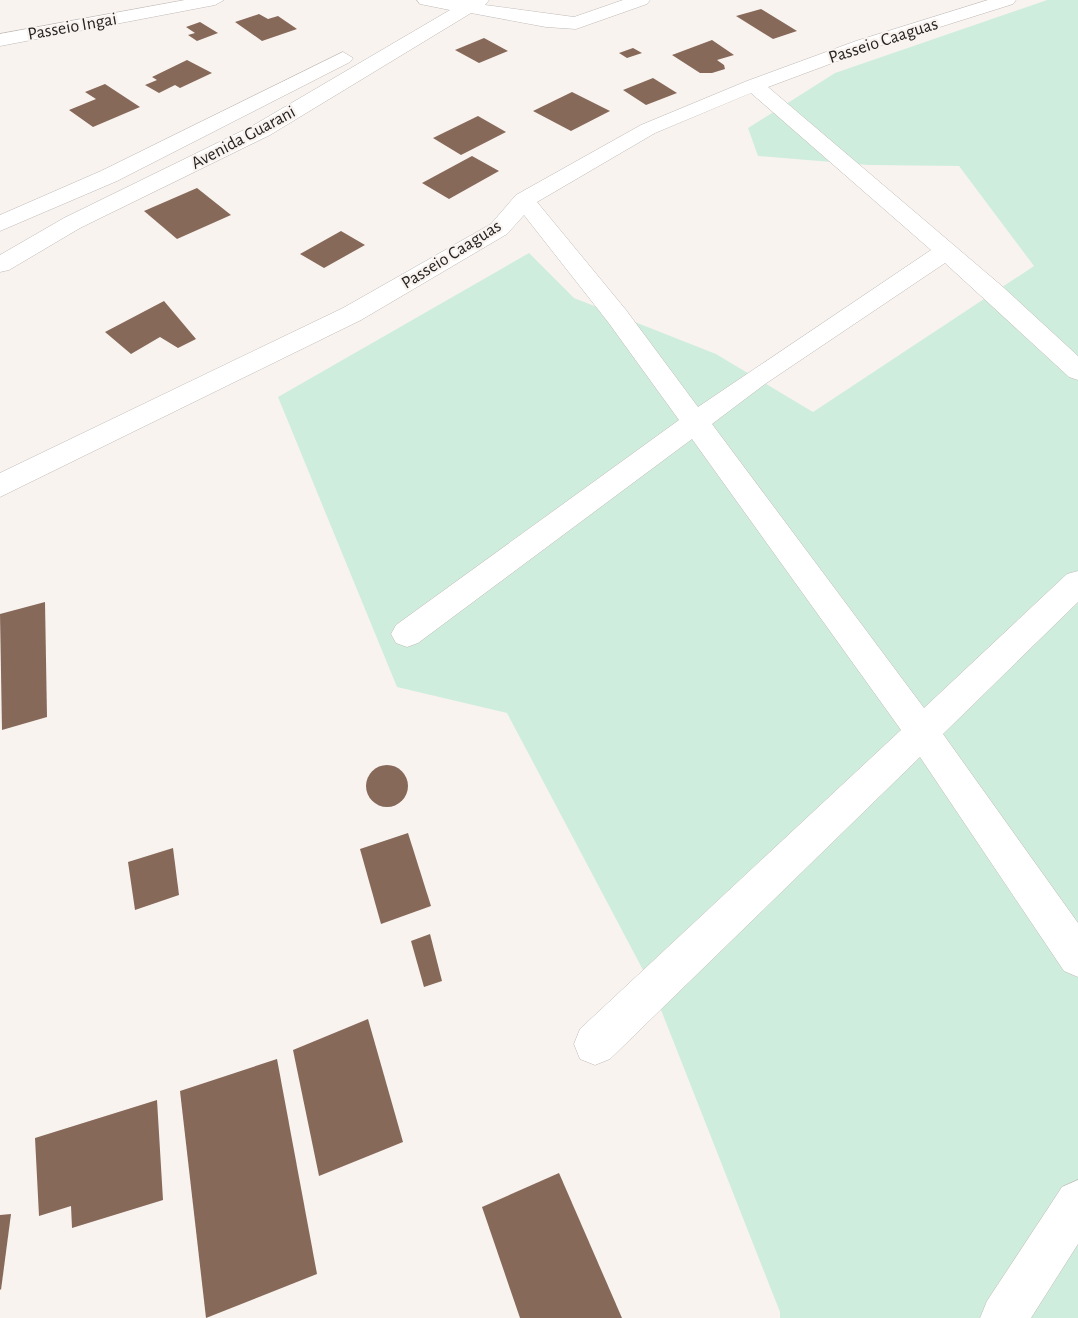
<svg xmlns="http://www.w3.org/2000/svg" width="1078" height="1318" font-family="'Alegreya Sans',sans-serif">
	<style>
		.green { fill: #cfeddd }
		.building { fill: #876959 }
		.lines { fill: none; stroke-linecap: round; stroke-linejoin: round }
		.street-casing { stroke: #bfbab7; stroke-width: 1 }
		.street { fill: #fff; fill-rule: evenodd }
		.labels { text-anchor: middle; stroke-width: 4.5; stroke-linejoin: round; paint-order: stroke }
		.far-street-label { font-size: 18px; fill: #262423; stroke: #f9f3f0 }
	</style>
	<rect width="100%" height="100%" fill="#f9f3f0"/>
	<!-- green -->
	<polygon class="green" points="1047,0 1078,0 1078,1318 780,1318 780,1312 652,987 507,713 397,687 278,397 529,253 574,298 716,354 813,412 1034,266 959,166 868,165 758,156 748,128 835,73"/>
	<!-- building -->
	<g class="building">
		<polygon points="761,9 797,31 773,39 736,16"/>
		<polygon points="259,14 268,19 278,16 297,29 262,41 235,22"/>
		<polygon points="200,22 218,33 197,41 188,35 195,33 186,27"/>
		<polygon points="484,38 508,51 479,63 455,50"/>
		<polygon points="712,40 734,55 717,60 724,65 725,69 712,73 700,73 672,55"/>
		<polygon points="633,48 642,53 627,58 619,53"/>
		<polygon points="187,60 212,73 180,88 175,85 159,93 145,85 157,80 152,77"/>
		<polygon points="653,78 677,93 646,105 623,90"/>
		<polygon points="105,84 140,107 93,127 69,110 96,99 85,92"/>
		<polygon points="572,92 610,111 571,131 533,111"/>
		<polygon points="478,116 506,132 461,155 433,138"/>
		<polygon points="472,156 499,171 449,199 422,183"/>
		<polygon points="197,188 231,215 177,239 144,211"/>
		<polygon points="341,231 365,245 324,268 300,254"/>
		<polygon points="164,301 196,339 178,348 160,337 131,354 105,332"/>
		<polygon points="45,602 47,717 2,730 0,614"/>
		<circle cx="387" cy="786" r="21"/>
		<polygon points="408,833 431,906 381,924 360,849"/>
		<polygon points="173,848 179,895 135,910 128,862"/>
		<polygon points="430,934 442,981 424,987 411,941"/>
		<polygon points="368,1019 403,1142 319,1176 293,1050"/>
		<polygon points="277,1059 317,1274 206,1318 180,1091"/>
		<polygon points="157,1100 163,1200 72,1228 71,1206 39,1216 35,1138"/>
		<polygon points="559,1173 622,1318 520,1318 482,1207"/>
		<polygon points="11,1214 1,1290 0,1289 0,1215"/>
	</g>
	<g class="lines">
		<!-- street casing -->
		<g class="street-casing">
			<g id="street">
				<polygon points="185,0 224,0 215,5 0,46 0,34"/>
				<polygon points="417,0 489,0 485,5 574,17 623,0 650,0 647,4 576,29 546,27 471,13 270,135 80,228 9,270 0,272 0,255 64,218 254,125 450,10 420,4"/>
				<path d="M988,0h28l-3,4 -143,45 -102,38 235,200 75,69v24l-9,-3 -124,-114 -180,121 -53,40 212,284 143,-134 11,-3v31l-135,132 135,189v54l-14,-6 -144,-214 -310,302 -15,6 -15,-6 -6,-15 6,-15 321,-299 -209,-291 -274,204 -11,4 -11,-4 -5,-9 5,-9 283,-205 -71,-98 -84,-107 -17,19 -146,86 -361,177v-24l343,-165 148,-84 25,-29 125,-70 106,-44 109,-40zM751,93l180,157 -233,157 -72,-97 -89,-108 118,-69z"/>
				<polygon points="343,52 353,58 350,62 117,181 0,231 0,215 101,171"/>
				<polygon points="1078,1180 1078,1244 1031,1318 980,1318 987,1301 1062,1187"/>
			</g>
		</g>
		<!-- street -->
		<use href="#street" class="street"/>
	</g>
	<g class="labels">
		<!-- far-street labels -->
		<g class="far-street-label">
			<text transform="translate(72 26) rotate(-10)" y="6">Passeio Ingai</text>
			<text transform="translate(883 40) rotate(-18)" y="6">Passeio Caaguas</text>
			<text transform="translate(243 137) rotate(-28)" y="6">Avenida Guarani</text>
			<text transform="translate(451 254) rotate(-32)" y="6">Passeio Caaguas</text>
		</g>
	</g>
</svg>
